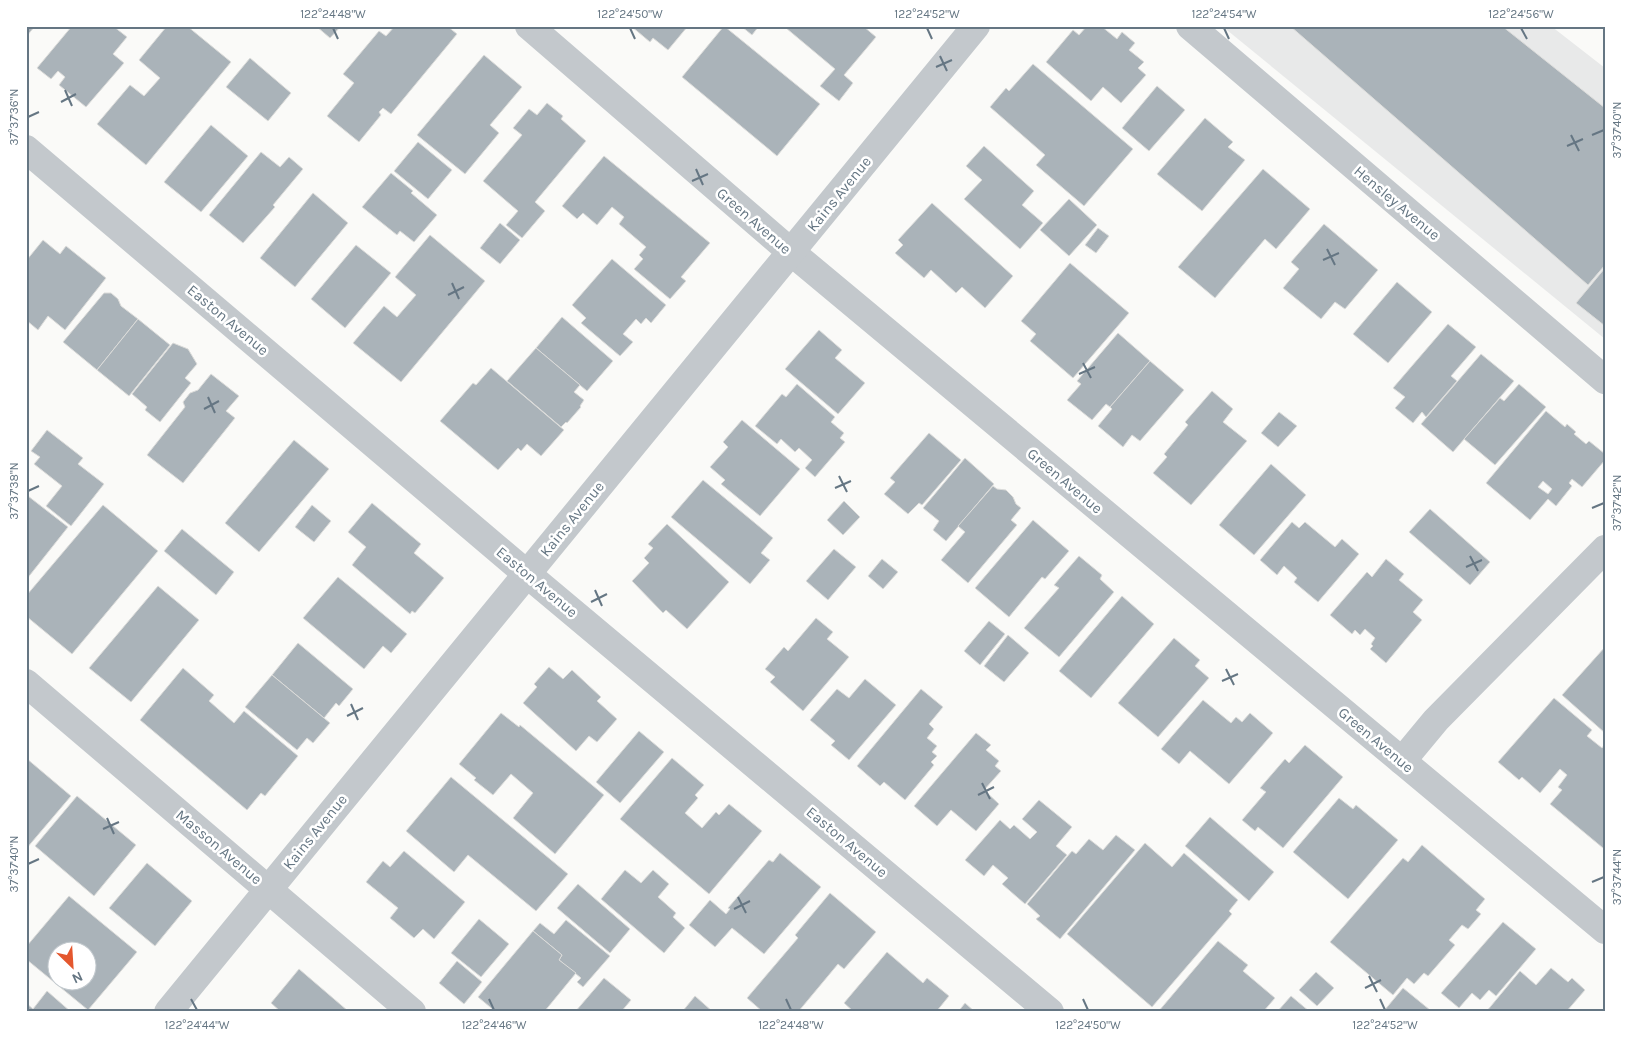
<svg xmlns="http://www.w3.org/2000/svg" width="1631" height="1038" font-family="Karla,sans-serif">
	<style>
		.built { fill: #e8e9e9 }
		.building { fill: #aab3b9; stroke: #dcdcda; fill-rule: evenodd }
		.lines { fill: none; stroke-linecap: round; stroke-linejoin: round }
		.minor { stroke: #c3c8cc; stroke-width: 28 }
		.ticks { fill: none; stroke: #657683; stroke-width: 2 }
		.labels { text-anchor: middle; stroke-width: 5; stroke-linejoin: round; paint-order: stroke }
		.street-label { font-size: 15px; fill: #657683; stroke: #fff }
		.neatline { fill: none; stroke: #657683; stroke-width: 2 }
		.ticks-label { font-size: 12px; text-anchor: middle; fill: #657683 }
	</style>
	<rect width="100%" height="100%" fill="#fafaf8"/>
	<!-- built -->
	<polygon class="built" points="1222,26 1551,26 1605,68 1605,339"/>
	<!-- building -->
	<g class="building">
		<polygon points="26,26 35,26 26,37"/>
		<polygon points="72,26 113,26 127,37 113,54 124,63 86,107 59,85 65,77 58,71 51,79 37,68"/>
		<polygon points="167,26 187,26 231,62 146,165 97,124 130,85 144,96 160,78 139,60"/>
		<polygon points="316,26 341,26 330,38"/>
		<polygon points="395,26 447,26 457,34 391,114 383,108 379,112 381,115 359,142 327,116 354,83 343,74 379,31 386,36"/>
		<polygon points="631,26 688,26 668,50 653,38 650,42"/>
		<polygon points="724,26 820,104 777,156 682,77"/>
		<polygon points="741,26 759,26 752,35"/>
		<polygon points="787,26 863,26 876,37 844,75 853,83 839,101 820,86 835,69 786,28"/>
		<polygon points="1087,26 1101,26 1117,39 1122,32 1135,43 1129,50 1144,62 1138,68 1146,75 1121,103 1103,87 1091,101 1046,62 1073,30 1079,35"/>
		<polygon points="1290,26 1502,26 1605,108 1605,265 1588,285"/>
		<polygon points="484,55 522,87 490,125 499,133 465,174 417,135"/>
		<polygon points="250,58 291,93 268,121 226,87"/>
		<polygon points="1033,64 1133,149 1084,206 1036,165 1045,155 990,107 1006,88 1009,91"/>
		<polygon points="1157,86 1185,110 1149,151 1122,128"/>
		<polygon points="547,103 563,116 561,119 586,141 535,202 545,211 522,238 506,225 518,211 483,181 522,135 513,128 529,109 537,115"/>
		<polygon points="1205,118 1233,142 1228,147 1245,160 1202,211 1157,174"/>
		<polygon points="211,125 248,156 201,212 164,182"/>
		<polygon points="418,142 452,170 428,199 394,171"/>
		<polygon points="984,146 1034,191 1022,205 1043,223 1020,249 964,199 982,180 966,166"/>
		<polygon points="261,152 280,167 289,157 303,169 273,205 275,207 243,243 209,215"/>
		<polygon points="604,156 710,243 681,277 686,281 670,299 634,269 643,259 639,255 646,247 619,224 624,217 612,207 597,225 583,213 577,219 562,206"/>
		<polygon points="1263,169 1310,209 1276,249 1265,239 1215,298 1178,267"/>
		<polygon points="391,173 413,191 411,193 437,215 414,242 400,231 397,235 362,207"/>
		<polygon points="313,193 348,223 295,287 260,258"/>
		<polygon points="1069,199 1097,225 1069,256 1040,230"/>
		<polygon points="932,203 1013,276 985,308 962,287 956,293 931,270 924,278 895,253 903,245 898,240"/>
		<polygon points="500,223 520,240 500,264 480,248"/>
		<polygon points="1324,224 1378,270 1345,309 1335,302 1321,319 1283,288 1299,269 1291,262"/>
		<polygon points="1098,228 1109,236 1096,253 1085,245"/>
		<polygon points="430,235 485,281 401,382 353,343 384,306 397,317 416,295 395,277"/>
		<polygon points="43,240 60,254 66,246 106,278 65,330 48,316 38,330 26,320 26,297 29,294 26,292 26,261"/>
		<polygon points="356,245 391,273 345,328 311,299"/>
		<polygon points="612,259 666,305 651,323 646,318 641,324 636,319 623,334 633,342 620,356 581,323 586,318 572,305"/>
		<polygon points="1070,263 1129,313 1073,378 1030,341 1036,334 1021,321"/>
		<polygon points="1605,268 1605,326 1576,303"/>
		<polygon points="1397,282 1432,312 1388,363 1353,334"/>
		<polygon points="104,293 111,293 118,299 121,306 138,319 97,370 63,342"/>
		<polygon points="562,317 613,361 587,391 536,348"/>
		<polygon points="138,319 170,345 129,396 97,370"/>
		<polygon points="1448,324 1476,347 1451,376 1457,381 1426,417 1422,412 1413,423 1395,408 1405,397 1393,388"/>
		<polygon points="819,330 842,350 835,358 865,383 838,414 785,369"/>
		<polygon points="1118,333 1150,361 1110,407 1106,404 1092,420 1067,400 1081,384 1077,381"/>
		<polygon points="173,343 188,349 197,364 185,378 191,383 160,422 145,410 147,407 132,394"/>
		<polygon points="536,348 580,385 574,392 584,400 580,406 581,407 567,423 566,422 561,427 507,381"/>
		<polygon points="1481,354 1514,381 1453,452 1421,424"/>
		<polygon points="1150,361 1184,390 1140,441 1132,435 1123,447 1098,426 1112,409 1110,407"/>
		<polygon points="491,368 564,430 541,456 527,444 521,451 518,448 498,470 440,421 473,383 476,385"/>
		<polygon points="211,374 239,396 226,411 235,418 183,483 147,455 185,407 183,402 190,393 198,390"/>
		<polygon points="797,384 835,417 831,422 844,433 840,438 845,442 815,477 805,468 812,460 799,448 795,452 781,439 777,444 755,426 782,394 786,397"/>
		<polygon points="1519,384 1546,407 1495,465 1464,439 1500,398 1504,401"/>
		<polygon points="1212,391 1233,409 1223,422 1247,441 1191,505 1153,473 1167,457 1164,454 1188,425 1185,422"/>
		<path d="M1546,411l19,16 2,-3 9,8 -2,2 12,10 3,-3 16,13v6l-23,27 -10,-8 -3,4 3,3 -16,20 -8,-7 -18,21 -44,-37zM1543,481l9,8 -4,5 -10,-7z"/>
		<polygon points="1279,412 1297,426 1278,447 1261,433"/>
		<polygon points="742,420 800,469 760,516 721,484 725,480 710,467 728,447 723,442"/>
		<polygon points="47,430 83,458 78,464 104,484 71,526 46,506 62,486 34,464 40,457 31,451"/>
		<polygon points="929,433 961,460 922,505 919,503 908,514 884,494 895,482 890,478"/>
		<polygon points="294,440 329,469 259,552 225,523"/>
		<polygon points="965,458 994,484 946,541 933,530 939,521 923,508"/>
		<polygon points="1271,464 1306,495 1254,555 1219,525"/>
		<polygon points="703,480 773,538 761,553 770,560 750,584 671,517"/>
		<polygon points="993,486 997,489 1006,490 1013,497 1016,504 1021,508 1011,520 1017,525 968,583 941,560 965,532 958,526"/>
		<polygon points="28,496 68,527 26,580 26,498"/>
		<polygon points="844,501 860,517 843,535 827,520"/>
		<polygon points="372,503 421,544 414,553 444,578 415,613 412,611 410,614 352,565 366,547 348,532"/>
		<polygon points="103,505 158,551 72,654 26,616 26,596"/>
		<polygon points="312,505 331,521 314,542 295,527"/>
		<polygon points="1430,509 1490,562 1470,585 1409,532"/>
		<polygon points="1033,520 1069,551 1045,579 1042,577 1009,617 975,588"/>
		<polygon points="1292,522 1299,528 1305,522 1335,547 1342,539 1359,554 1318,602 1294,582 1297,578 1284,566 1277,575 1260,560"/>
		<polygon points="667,524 729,582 687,629 666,610 663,613 632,581 649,563 644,558 653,548 648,544"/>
		<polygon points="182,529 234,572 216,595 164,551"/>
		<polygon points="834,549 856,567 828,600 806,581"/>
		<polygon points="1079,556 1102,575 1100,579 1114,592 1059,657 1024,628 1059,588 1054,585"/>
		<polygon points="882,559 898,572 883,589 868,576"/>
		<polygon points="1386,559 1404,574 1399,580 1423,600 1413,612 1422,620 1386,663 1370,649 1373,646 1371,644 1375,638 1365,629 1360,635 1355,630 1352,634 1330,615 1367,572 1372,577"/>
		<polygon points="338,577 407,634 391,653 383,646 364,669 303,618"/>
		<polygon points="158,586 199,620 131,702 89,668"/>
		<polygon points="1122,596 1154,624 1091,698 1059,671"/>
		<polygon points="816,618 833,632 827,639 849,657 803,711 770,682 775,677 765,669 784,647 788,651"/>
		<polygon points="989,621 1005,634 980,665 964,651"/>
		<polygon points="1008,635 1029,653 1004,682 984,666"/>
		<polygon points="1174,638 1200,660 1195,666 1209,678 1158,737 1118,703"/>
		<polygon points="298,643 353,689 339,706 336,703 324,718 272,675"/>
		<polygon points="1605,647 1605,733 1562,695"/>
		<polygon points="549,667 563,679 572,670 601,697 597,701 617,719 597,742 589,736 576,751 523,703 537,687 534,684"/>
		<polygon points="183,668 214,695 209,701 234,723 244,711 298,756 265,796 261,793 247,810 140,720"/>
		<polygon points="272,675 330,723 313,743 307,738 297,750 245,707"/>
		<polygon points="865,679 896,705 849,760 831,745 835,741 810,720 837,689 849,698"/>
		<polygon points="921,689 943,707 929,724 934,729 927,738 937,746 932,752 937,756 931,762 934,765 905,800 884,782 880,786 857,766"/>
		<polygon points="1554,698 1592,730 1587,736 1602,748 1605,744 1605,846 1603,848 1550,804 1562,790 1558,787 1567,775 1560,769 1540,793 1522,777 1519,780 1498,762"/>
		<polygon points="1203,700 1231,723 1236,717 1242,722 1250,713 1273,733 1229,784 1190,751 1179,764 1161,749"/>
		<polygon points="501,713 519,727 520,725 604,795 555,854 513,818 533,793 511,774 493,795 474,780 476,778 459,764"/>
		<polygon points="639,731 664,752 620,803 596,782"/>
		<polygon points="976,733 991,745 986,750 999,761 995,766 1001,771 984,790 999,804 976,831 951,810 937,826 914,806"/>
		<polygon points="1305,745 1343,777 1283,848 1258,827 1255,831 1242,820 1266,792 1260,788 1285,759 1289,763"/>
		<polygon points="26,758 71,796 26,849"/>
		<polygon points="672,758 704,785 695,795 698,798 685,813 702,828 716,812 719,815 729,804 762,831 709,894 620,819"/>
		<polygon points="451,777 568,874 536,911 468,855 454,872 406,831"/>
		<polygon points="77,796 136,845 94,896 35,846"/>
		<polygon points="1339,798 1353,809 1356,805 1398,840 1348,899 1293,852"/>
		<polygon points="1039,800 1072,827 1056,846 1067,855 1025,904 1002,884 1008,878 993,865 984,876 965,860 1000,820 1010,829 1014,825 1030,839 1037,832 1022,819"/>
		<polygon points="1210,817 1274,872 1249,901 1185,846"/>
		<polygon points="1116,835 1135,850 1060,939 1036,919 1040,916 1027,904 1072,851 1076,854 1089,839 1103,850"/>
		<polygon points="1145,843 1172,867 1184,853 1238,900 1229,911 1232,914 1152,1007 1067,934"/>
		<polygon points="1422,845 1485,899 1476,910 1481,914 1468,929 1462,925 1449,940 1455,945 1428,976 1424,973 1414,984 1407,978 1393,995 1330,942 1403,858 1408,862"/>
		<polygon points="404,851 465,902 434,939 423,929 414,938 390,918 398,908 366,882 383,861 390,867"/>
		<polygon points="780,853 821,887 764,954 732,928 715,947 689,925 710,900 726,914 730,909 728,908 769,860 773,862"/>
		<polygon points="147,863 192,901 155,946 109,908"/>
		<polygon points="625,870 641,883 653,870 669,884 658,897 676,913 673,917 685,928 664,953 601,899"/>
		<polygon points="578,884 630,929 610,953 557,908"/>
		<polygon points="830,893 876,932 844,969 838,964 798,1012 763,1012 747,998 798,938 795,935"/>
		<path d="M69,896l68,56 -49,58 -62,-51v-12zM58,950h30v30h-30z"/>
		<polygon points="479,919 509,944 481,977 451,953"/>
		<polygon points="566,920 610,956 583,987 577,982 581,978 559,960 562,955 533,931 540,923 554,934"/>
		<polygon points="1503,922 1536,949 1496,996 1489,990 1480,1000 1472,993 1459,1008 1441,993"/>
		<polygon points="533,931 562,955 559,960 576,973 544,1012 496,1012 478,997"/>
		<polygon points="1218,941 1248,965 1243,971 1275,998 1263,1012 1158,1012"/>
		<polygon points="887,952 923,983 927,978 949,996 936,1012 854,1012 844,1003"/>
		<polygon points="457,961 482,982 464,1004 439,983"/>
		<polygon points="1551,968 1568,982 1572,978 1585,990 1566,1012 1486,1012 1520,971 1536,985"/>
		<polygon points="299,969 348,1011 348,1012 281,1012 271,1003"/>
		<polygon points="1316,972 1334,988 1317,1006 1299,990"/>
		<polygon points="604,978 631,1000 621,1012 575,1012"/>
		<polygon points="1403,988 1430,1010 1429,1012 1383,1012"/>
		<polygon points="47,991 71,1012 26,1012 26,1003 33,1009"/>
		<polygon points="695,996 713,1012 682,1012"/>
		<polygon points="1291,996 1310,1012 1277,1012"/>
		<polygon points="965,1003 975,1012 958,1012"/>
	</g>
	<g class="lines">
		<!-- minor -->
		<g class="minor">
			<polyline points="529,26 791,252 1605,930"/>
			<polyline points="1190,26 1605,380"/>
			<polyline points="26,149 527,574 1050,1012"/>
			<polyline points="26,683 412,1012"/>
			<polyline points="1402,761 1436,720 1605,549"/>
			<polyline points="168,1012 976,26"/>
		</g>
	</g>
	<!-- ticks -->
	<path class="ticks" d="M333,28l5,11M630,28l5,11M927,28l5,11M1224,28l5,11M1521,28l6,11M940,56l7,15M936,67l16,-7M65,90l7,16M61,102l15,-8M28,117l11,-5M1571,135l8,16M1592,135l12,-5M1567,146l16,-7M696,169l7,16M692,181l16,-7M1327,249l8,16M1323,260l16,-7M452,283l7,16M448,295l16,-8M1083,363l8,15M1079,374l16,-7M208,397l7,16M204,409l15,-8M839,476l8,16M835,488l16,-7M28,491l11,-5M1592,508l12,-5M1470,556l8,15M1466,567l16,-7M595,590l7,16M591,602l16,-8M1226,669l8,16M1222,681l16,-7M351,704l7,16M347,716l16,-8M982,783l8,16M978,795l16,-8M107,818l7,16M103,829l16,-7M28,864l11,-5M1592,882l12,-5M738,897l8,16M734,909l16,-8M1369,976l8,16M1365,988l16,-8M191,999l6,11M489,999l5,11M786,999l5,11M1083,999l5,11M1380,999l5,11"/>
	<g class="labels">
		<!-- street labels -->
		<g class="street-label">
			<text transform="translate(839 194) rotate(-51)" y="5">Kains Avenue</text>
			<text transform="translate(1397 203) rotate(40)" y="5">Hensley Avenue</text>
			<text transform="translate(754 221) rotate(41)" y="5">Green Avenue</text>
			<text transform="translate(228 320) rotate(40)" y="5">Easton Avenue</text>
			<text transform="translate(1065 481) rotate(40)" y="5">Green Avenue</text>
			<text transform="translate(572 519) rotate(-51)" y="5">Kains Avenue</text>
			<text transform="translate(537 582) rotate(40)" y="5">Easton Avenue</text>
			<text transform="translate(1376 740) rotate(40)" y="5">Green Avenue</text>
			<text transform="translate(315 832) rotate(-51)" y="5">Kains Avenue</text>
			<text transform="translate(847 842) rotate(40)" y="5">Easton Avenue</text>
			<text transform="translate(219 847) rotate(40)" y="5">Masson Avenue</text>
		</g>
	</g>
	<!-- border -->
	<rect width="1631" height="1038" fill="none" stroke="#ffffff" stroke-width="55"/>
	<!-- north arrow -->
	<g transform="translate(72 966) rotate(155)"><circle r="24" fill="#ffffff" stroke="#c1c8cd"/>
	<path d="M0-4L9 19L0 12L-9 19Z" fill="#e4572e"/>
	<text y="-8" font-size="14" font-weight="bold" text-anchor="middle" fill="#657683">N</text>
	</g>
	<rect x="28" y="28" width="1576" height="982" class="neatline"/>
	<g class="ticks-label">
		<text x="333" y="18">122°24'48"W</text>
		<text x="630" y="18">122°24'50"W</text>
		<text x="927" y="18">122°24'52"W</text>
		<text x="1224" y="18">122°24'54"W</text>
		<text x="1521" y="18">122°24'56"W</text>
		<text transform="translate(14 117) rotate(-90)" y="4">37°37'36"N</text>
		<text transform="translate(1617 130) rotate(-90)" y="4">37°37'40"N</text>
		<text transform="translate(14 491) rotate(-90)" y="4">37°37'38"N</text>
		<text transform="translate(1617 503) rotate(-90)" y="4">37°37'42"N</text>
		<text transform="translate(14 864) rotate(-90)" y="4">37°37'40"N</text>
		<text transform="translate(1617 877) rotate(-90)" y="4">37°37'44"N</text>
		<text x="197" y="1029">122°24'44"W</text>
		<text x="494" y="1029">122°24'46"W</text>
		<text x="791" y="1029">122°24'48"W</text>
		<text x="1088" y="1029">122°24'50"W</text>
		<text x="1385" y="1029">122°24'52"W</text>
	</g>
</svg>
